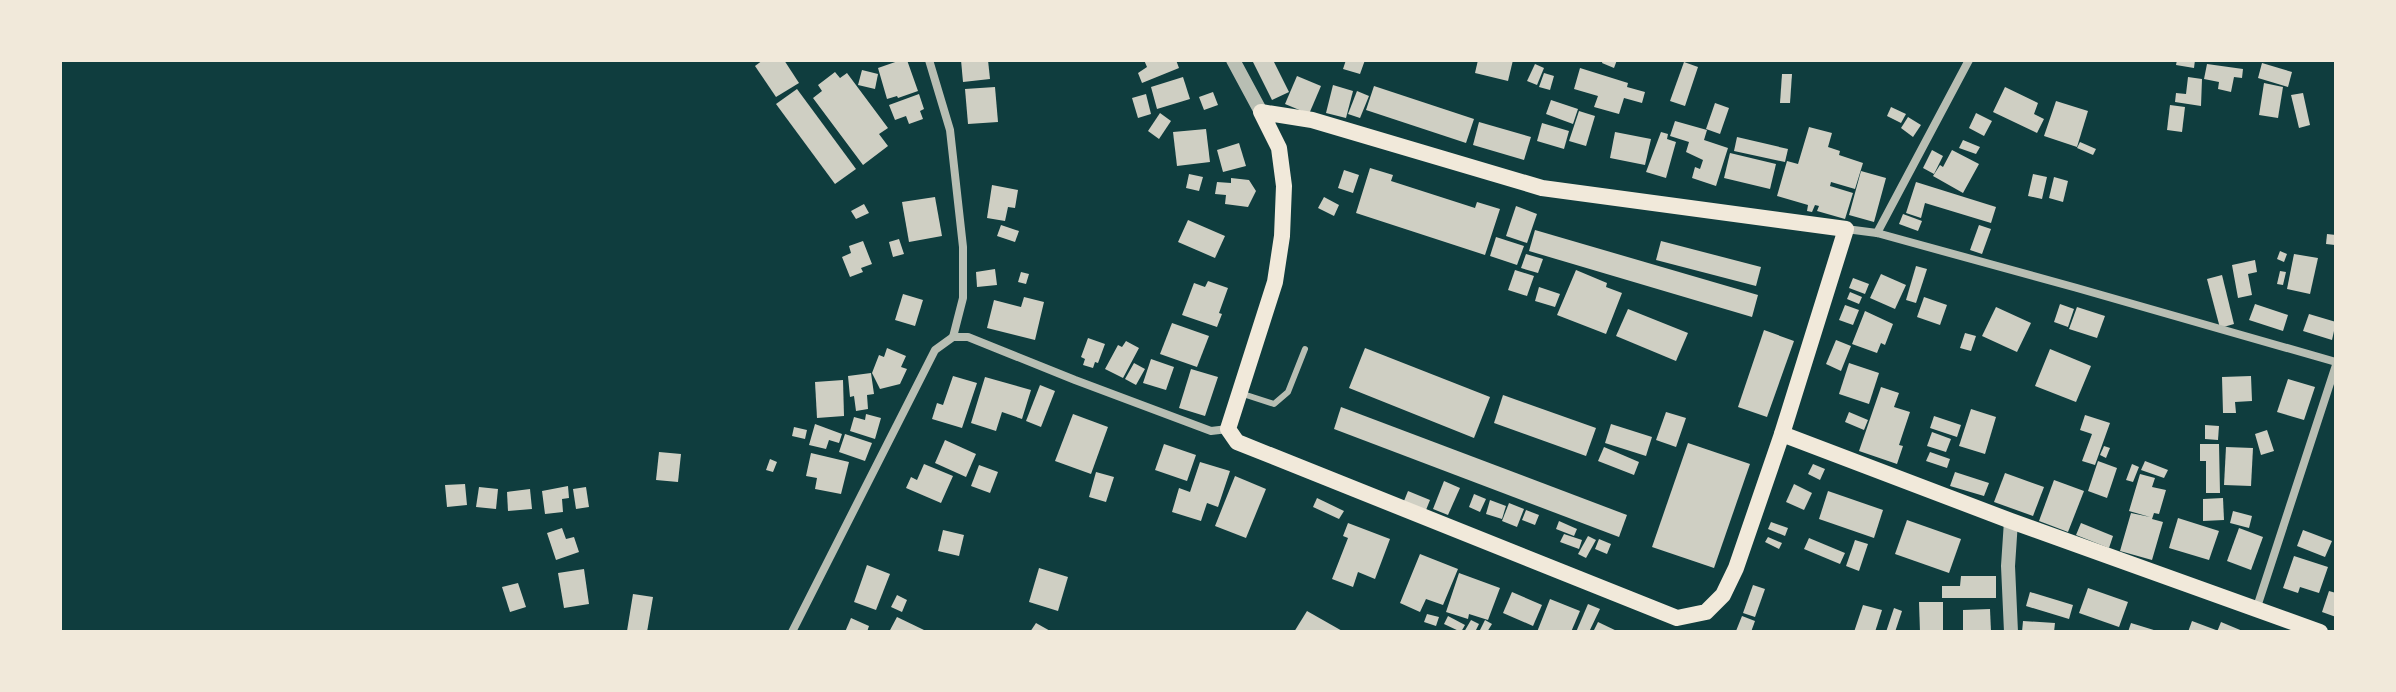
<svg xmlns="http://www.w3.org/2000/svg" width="2396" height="692" font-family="'Exo 2',sans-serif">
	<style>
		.building { fill: #cfcfc3 }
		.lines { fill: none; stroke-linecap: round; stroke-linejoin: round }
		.service { stroke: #b8beb3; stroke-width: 6 }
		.minor { stroke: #b8beb3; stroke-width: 8 }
		.tertiary { stroke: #b8beb3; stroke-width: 14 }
		.secondary { stroke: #f1e9da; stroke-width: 16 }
	</style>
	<rect width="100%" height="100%" fill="#0f3d3e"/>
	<!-- building -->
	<g class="building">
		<polygon points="763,60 784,60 799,83 776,97 755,66"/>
		<polygon points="901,60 907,60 918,91 898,98 897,96 887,99 878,68"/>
		<polygon points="961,60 988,60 990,79 963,82"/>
		<polygon points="1144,60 1176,60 1179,68 1142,83 1138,73 1147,67"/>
		<polygon points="1252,60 1273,60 1289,92 1272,100"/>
		<polygon points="1346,60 1365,60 1360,74 1343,69"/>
		<polygon points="1478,60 1513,60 1508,81 1475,73"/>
		<polygon points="1603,60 1617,60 1614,68 1602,63"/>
		<polygon points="2177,60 2195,60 2194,68 2176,65"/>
		<polygon points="1684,62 1698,67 1685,106 1670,101"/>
		<polygon points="2262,63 2292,72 2288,87 2258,78"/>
		<polygon points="1535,64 1544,68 1537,85 1527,81"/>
		<polygon points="2207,64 2243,69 2242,78 2234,77 2231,92 2218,89 2219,82 2204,79"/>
		<polygon points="1580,68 1628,83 1627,87 1645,92 1642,103 1624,98 1619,114 1594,107 1598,96 1574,89"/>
		<polygon points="862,70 878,74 875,89 858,85"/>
		<polygon points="835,72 840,78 847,73 888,128 879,134 888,146 863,165 813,98 822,91 818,85"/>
		<polygon points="1544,73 1554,76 1550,90 1539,87"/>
		<polygon points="1782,74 1792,74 1790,103 1780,103"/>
		<polygon points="1297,76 1321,86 1309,114 1285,104"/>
		<polygon points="1183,77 1190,99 1157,109 1151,87"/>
		<polygon points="2188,77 2202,79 2201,106 2175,102 2176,93 2186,94"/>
		<polygon points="2264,83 2283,87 2278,118 2259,115"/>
		<polygon points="1333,85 1353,91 1346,118 1326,113"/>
		<polygon points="1374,86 1474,119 1466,143 1366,110"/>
		<polygon points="995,87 998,122 968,124 965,89"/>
		<polygon points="2005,87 2038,103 2034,114 2044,119 2037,133 1993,112"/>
		<polygon points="797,89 856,169 835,184 776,104"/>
		<polygon points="1357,91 1369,96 1360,118 1348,114"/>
		<polygon points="1213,92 1218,105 1204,110 1199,97"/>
		<polygon points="2303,93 2310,125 2299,128 2291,95"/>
		<polygon points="919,94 924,109 920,111 923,119 909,124 906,116 895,120 889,105"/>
		<polygon points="1146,94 1151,114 1138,118 1132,98"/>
		<polygon points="1551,100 1578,109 1573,124 1546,114"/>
		<polygon points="2056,101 2088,111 2077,147 2044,136"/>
		<polygon points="1715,103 1729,108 1720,134 1706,129"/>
		<polygon points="2170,105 2185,107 2182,132 2167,130"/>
		<polygon points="1891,107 1906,114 1901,123 1887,116"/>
		<polygon points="1579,111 1595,116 1586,146 1569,141"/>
		<polygon points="1160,113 1171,121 1159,139 1148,131"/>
		<polygon points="1976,113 1992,121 1984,136 1969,128"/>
		<polygon points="1908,117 1921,125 1913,137 1901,128"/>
		<polygon points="1675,121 1707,130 1704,140 1728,148 1716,186 1692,178 1695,167 1700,169 1703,160 1686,152 1689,142 1670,136"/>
		<polygon points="1479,122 1531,137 1524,160 1473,145"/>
		<polygon points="1542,123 1569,131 1564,149 1537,141"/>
		<polygon points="1809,127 1832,133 1828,147 1840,151 1839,155 1863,163 1855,189 1831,182 1830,186 1853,193 1845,219 1817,211 1819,206 1815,205 1812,212 1807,211 1808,205 1777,196 1787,161 1798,164"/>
		<polygon points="1206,129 1210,162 1177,166 1173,132"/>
		<polygon points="1615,132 1651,139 1645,165 1610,158"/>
		<polygon points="1661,132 1668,134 1667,139 1676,142 1666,178 1646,172"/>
		<polygon points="1737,137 1788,149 1785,162 1734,151"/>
		<polygon points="1963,140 1980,147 1976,154 1959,148"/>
		<polygon points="2080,142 2096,149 2093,155 2077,148"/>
		<polygon points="1239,143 1246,166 1223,172 1217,150"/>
		<polygon points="1932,150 1943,156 1934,174 1923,168"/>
		<polygon points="1952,150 1979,164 1963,193 1933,176 1940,165 1943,167"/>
		<polygon points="1730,153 1776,164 1770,189 1724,178"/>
		<polygon points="1370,168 1393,175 1391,181 1475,208 1477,202 1500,209 1485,255 1356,213"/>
		<polygon points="1344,170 1359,175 1353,193 1338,188"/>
		<polygon points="1861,171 1886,178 1874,222 1849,215"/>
		<polygon points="1189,174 1203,177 1199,191 1186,188"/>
		<polygon points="2033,174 2047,177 2042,199 2028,196"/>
		<polygon points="2054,177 2068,181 2063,202 2049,198"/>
		<polygon points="1231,178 1249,180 1256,191 1248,207 1225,204 1226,195 1215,194 1217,182 1231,183"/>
		<polygon points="1916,182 1996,207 1991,223 1925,203 1921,218 1906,213"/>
		<polygon points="992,185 1018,190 1015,208 1008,207 1005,221 987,218"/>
		<polygon points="935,197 942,236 909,242 902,202"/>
		<polygon points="1324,197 1339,205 1334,216 1318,208"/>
		<polygon points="864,204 869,213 856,219 851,211"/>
		<polygon points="1516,206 1537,214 1527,243 1506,236"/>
		<polygon points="1903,214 1922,221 1918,231 1899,224"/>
		<polygon points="1188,220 1225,236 1215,258 1178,242"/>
		<polygon points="1001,225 1019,231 1015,242 997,236"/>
		<polygon points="1979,225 1991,229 1982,254 1970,250"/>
		<polygon points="1535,230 1758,295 1752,317 1529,251"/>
		<polygon points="2327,234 2336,235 2335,245 2326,244"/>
		<polygon points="1496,237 1524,246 1517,265 1490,256"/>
		<polygon points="899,239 904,254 893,257 889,242"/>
		<polygon points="863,241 872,264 861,268 863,272 850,277 842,257 851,253 849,246"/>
		<polygon points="1661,241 1761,267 1756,286 1656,260"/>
		<polygon points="2280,251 2287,254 2284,262 2277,259"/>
		<polygon points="1526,254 1543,259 1538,273 1521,268"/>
		<polygon points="2294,254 2318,258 2310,294 2287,289"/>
		<polygon points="2255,260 2257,272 2248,274 2252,295 2238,298 2232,265"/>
		<polygon points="1916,266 1927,269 1916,303 1906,300"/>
		<polygon points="995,269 997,285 977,287 976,272"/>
		<polygon points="1515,270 1534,276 1527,296 1508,290"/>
		<polygon points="1576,270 1607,283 1606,287 1622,293 1606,334 1557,315"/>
		<polygon points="2280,271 2286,272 2283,285 2277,284"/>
		<polygon points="1021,272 1029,274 1026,284 1018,282"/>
		<polygon points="1881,274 1906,285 1895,309 1870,298"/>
		<polygon points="2222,275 2234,324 2220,328 2207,279"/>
		<polygon points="1853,278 1869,284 1865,294 1849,288"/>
		<polygon points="1208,281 1228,288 1219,313 1222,314 1217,327 1182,315 1194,283 1205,287"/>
		<polygon points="1539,287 1560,294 1555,307 1535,301"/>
		<polygon points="1850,292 1862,297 1859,304 1847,299"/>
		<polygon points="903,294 923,300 915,326 895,320"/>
		<polygon points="1024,297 1044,302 1035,340 987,328 994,300 1021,307"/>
		<polygon points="1924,297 1947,305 1940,325 1917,317"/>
		<polygon points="2060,304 2074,309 2068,327 2054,322"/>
		<polygon points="2255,304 2288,315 2283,331 2249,320"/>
		<polygon points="1845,305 1859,310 1853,325 1839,320"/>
		<polygon points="1996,307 2031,323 2017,352 1982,336"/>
		<polygon points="2077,307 2105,316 2097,338 2069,329"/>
		<polygon points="1628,309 1688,333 1676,361 1616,336"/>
		<polygon points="1865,311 1893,324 1885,345 1881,343 1877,353 1852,344"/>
		<polygon points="2309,314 2336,322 2332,340 2303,331"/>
		<polygon points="1172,323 1209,336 1197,367 1160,354"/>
		<polygon points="1764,330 1794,341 1767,417 1738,407"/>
		<polygon points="1965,333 1976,336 1971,351 1960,348"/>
		<polygon points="1088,338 1105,344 1098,363 1095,362 1093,368 1083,365 1085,359 1081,357"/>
		<polygon points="1836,340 1851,346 1841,371 1826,364"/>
		<polygon points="1126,341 1139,348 1123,378 1105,369 1118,345 1122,347"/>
		<polygon points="887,348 906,356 901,367 907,369 900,384 880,389 872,373 879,355 884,357"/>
		<polygon points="1365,348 1490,397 1474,438 1349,388"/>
		<polygon points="2050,349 2091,366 2076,402 2035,386"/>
		<polygon points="1151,359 1174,367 1166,390 1143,383"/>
		<polygon points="1134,363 1145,369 1136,385 1125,379"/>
		<polygon points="1849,363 1879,373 1869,404 1839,394"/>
		<polygon points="1191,369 1218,377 1205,416 1179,408"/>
		<polygon points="871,373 874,394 867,395 868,409 856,411 854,396 850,397 848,376"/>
		<polygon points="953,376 977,383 962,428 932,419 937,403 943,405"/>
		<polygon points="2251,376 2252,401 2235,402 2236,413 2223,413 2222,377"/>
		<polygon points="985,377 1031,390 1022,419 1002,412 996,431 971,423"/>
		<polygon points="2288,379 2315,387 2304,420 2277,412"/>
		<polygon points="843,380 844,416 817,418 815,382"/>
		<polygon points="1040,385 1055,391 1041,427 1026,421"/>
		<polygon points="1881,387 1899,393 1894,407 1910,412 1899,445 1903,446 1897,464 1859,451"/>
		<polygon points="1503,395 1596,428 1586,456 1494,423"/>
		<polygon points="1341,407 1627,515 1619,537 1334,429"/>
		<polygon points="1971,409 1996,417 1985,454 1959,446"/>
		<polygon points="1666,412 1686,418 1676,447 1656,440"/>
		<polygon points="1849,412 1868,420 1864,430 1845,422"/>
		<polygon points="866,414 881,418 875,439 850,431 854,417 865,420"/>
		<polygon points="1073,414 1108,427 1091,474 1055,461"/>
		<polygon points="2085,415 2110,423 2095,465 2082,461 2092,434 2080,430"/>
		<polygon points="1934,416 1961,425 1957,437 1930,428"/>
		<polygon points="815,424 842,434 839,443 829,440 826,449 809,445"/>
		<polygon points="1611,424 1652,437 1646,456 1605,443"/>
		<polygon points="2205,425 2219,426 2218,440 2205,439"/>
		<polygon points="794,427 807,430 805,439 792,436"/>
		<polygon points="2267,430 2274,451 2261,455 2255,434"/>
		<polygon points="1932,432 1951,439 1946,452 1927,446"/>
		<polygon points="845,434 872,443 865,461 839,452"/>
		<polygon points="945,440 976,454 966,477 935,463"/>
		<polygon points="1688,443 1750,464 1714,568 1652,547"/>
		<polygon points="1164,444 1196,455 1187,481 1155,470"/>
		<polygon points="2200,444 2219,444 2220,493 2206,493 2206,461 2200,461"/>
		<polygon points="2104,446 2110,448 2106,458 2100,455"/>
		<polygon points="1604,447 1639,462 1634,475 1598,461"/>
		<polygon points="2226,447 2253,448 2251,486 2224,485"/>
		<polygon points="659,452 681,454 678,482 656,480"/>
		<polygon points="1930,452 1950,459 1947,468 1926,461"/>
		<polygon points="811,453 849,462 841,494 815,489 817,478 806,476"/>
		<polygon points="770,459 777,462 773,472 766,470"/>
		<polygon points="2098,461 2117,468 2107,498 2088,491"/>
		<polygon points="2145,461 2168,470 2164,478 2141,470"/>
		<polygon points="1200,462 1230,471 1218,507 1207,503 1201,521 1172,512 1179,488 1190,492"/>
		<polygon points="924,464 953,476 941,503 906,488 911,477 917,480"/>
		<polygon points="1813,464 1825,469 1820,480 1808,474"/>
		<polygon points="2132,464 2139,467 2133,482 2126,480"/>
		<polygon points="979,465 998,472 990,493 971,486"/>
		<polygon points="1096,472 1114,477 1106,502 1089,497"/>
		<polygon points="1955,472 1989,483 1984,496 1950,486"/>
		<polygon points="2005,473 2044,487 2033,516 1994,502"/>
		<polygon points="2140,474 2155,478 2152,487 2166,490 2159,514 2154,513 2152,519 2163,522 2152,560 2120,551 2131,513 2150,517 2129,511"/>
		<polygon points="1235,476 1266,489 1246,538 1215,526"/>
		<polygon points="2054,480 2084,491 2068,532 2039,521"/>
		<polygon points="1444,481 1460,488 1448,515 1433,509"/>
		<polygon points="465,484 467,505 447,507 445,485"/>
		<polygon points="1794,484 1812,493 1804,510 1786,502"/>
		<polygon points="568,486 569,498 562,499 563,512 545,514 542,491"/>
		<polygon points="479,487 498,489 496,509 476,507"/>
		<polygon points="586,487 589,507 576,509 573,489"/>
		<polygon points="530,489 532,509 508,511 507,492"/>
		<polygon points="1408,491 1430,500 1426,510 1404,501"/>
		<polygon points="1828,491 1883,510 1874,538 1819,519"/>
		<polygon points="1474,494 1486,499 1480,512 1469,507"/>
		<polygon points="1317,498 1344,511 1339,519 1313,507"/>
		<polygon points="2223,498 2224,520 2203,521 2203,499"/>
		<polygon points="1490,500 1506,506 1502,519 1486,514"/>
		<polygon points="1509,503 1524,509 1517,527 1502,521"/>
		<polygon points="1526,510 1539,515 1535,525 1522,520"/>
		<polygon points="2233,511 2252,516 2249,528 2230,523"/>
		<polygon points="2178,518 2219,531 2209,560 2169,548"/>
		<polygon points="1907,520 1961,539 1949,573 1895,554"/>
		<polygon points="1559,521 1577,529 1574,536 1556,529"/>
		<polygon points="1771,522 1788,528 1785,536 1768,529"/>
		<polygon points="1348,523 1390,539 1375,579 1358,572 1353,587 1332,579 1348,538 1343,536"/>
		<polygon points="2081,523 2113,536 2109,548 2076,535"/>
		<polygon points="562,528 566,539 574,537 579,552 556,560 547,533"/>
		<polygon points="2239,528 2263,537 2251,570 2227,561"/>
		<polygon points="943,530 964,535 959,556 938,551"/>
		<polygon points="2303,530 2332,541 2325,557 2297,546"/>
		<polygon points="1564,534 1582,540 1579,549 1560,542"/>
		<polygon points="1588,536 1596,540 1586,558 1578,554"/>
		<polygon points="1768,537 1782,543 1779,549 1765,542"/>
		<polygon points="1809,538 1845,553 1840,564 1804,549"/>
		<polygon points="1599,539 1611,544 1607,554 1595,549"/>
		<polygon points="1855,540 1868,544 1859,571 1846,566"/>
		<polygon points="1420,554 1458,569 1443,605 1426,599 1420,612 1400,603"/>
		<polygon points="2294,556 2328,567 2319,593 2300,587 2298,593 2283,588"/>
		<polygon points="867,565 890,574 876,610 854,602"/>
		<polygon points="1039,568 1068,577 1058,611 1029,602"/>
		<polygon points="584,569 589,604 564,608 558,573"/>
		<polygon points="1459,573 1500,588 1488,620 1469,614 1468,619 1446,612"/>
		<polygon points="1961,576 1996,576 1996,598 1942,598 1942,586 1960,586"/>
		<polygon points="518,583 526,607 510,612 502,587"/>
		<polygon points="1753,585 1765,589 1755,617 1743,613"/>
		<polygon points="2088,588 2128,602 2119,627 2079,613"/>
		<polygon points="2329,591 2336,593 2336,617 2322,612"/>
		<polygon points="1512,592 1542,605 1533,626 1503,613"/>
		<polygon points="2030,592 2073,605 2069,619 2026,606"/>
		<polygon points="633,594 653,597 647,632 627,631"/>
		<polygon points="897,595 907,600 902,612 891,607"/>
		<polygon points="1550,599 1580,611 1571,632 1537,632"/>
		<polygon points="1919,602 1943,602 1943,632 1920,632"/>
		<polygon points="1588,604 1600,609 1589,632 1576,632"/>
		<polygon points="1863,605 1882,610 1875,632 1854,632"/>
		<polygon points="1894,608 1902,611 1895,632 1886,632"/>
		<polygon points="1990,609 1991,632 1963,632 1963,610"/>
		<polygon points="1307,611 1344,632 1294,632"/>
		<polygon points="1427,614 1439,617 1436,626 1424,622"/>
		<polygon points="1448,616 1465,625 1461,632 1444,624"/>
		<polygon points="1742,616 1755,621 1751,632 1736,631"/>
		<polygon points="897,617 924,630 923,632 889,632"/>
		<polygon points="851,618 869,626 867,632 845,632"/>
		<polygon points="1471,620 1479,624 1475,632 1464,632"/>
		<polygon points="1485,620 1492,624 1487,632 1479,632"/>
		<polygon points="2023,621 2055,623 2054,632 2022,632"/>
		<polygon points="2192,621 2216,630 2215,632 2188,632"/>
		<polygon points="1598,622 1619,632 1593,632"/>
		<polygon points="2221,622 2245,632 2217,632"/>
		<polygon points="1036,623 1052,632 1030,632"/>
		<polygon points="2131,623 2157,631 2157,632 2128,632"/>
	</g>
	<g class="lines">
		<!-- service -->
		<polyline class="service" points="1240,393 1274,404 1288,392 1305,349"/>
		<!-- minor -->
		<g class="minor">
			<polyline points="929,60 950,130 963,247 963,298 953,337"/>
			<polyline points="1846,229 1877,233 2077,288 2336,362"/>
			<polyline points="1877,233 1969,60"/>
			<polyline points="2256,610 2336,365"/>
			<polyline points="792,632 935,350 953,337 968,337 1075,380 1211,431 1228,429"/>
		</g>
		<!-- tertiary -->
		<g class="tertiary">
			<polyline points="1233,60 1261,112"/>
			<polyline points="2011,632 2008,566 2011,521"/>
		</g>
		<!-- secondary -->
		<g class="secondary">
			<polygon points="1261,112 1312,120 1542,188 1846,229 1782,434 1736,568 1723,595 1706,612 1677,618 1237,442 1228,429 1275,282 1282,236 1284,186 1279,148"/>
			<polyline points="1782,434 2011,521 2320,632"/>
		</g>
	</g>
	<!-- border -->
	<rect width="2396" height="692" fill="none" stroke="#f1e9da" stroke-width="124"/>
</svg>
